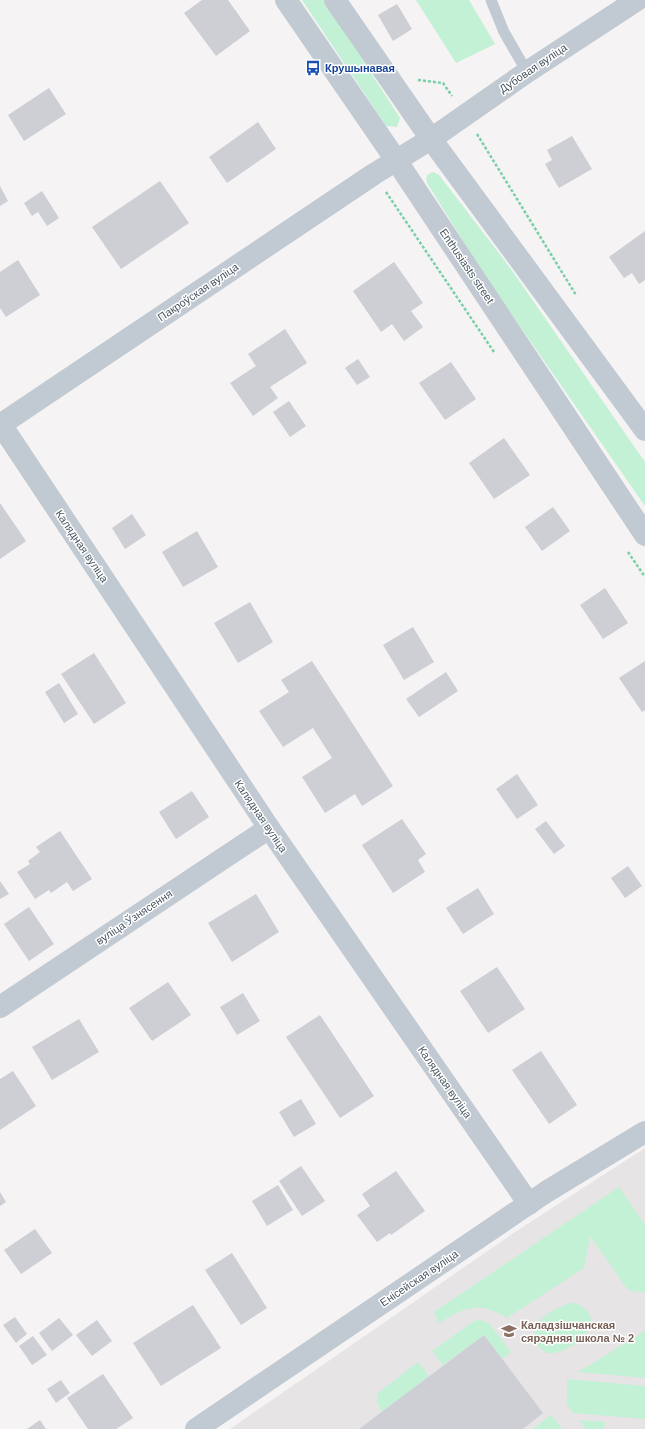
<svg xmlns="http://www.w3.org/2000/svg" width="645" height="1429" font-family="Arial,sans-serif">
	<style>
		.education { fill: #e6e4e5 }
		.green { fill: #c3f1d5 }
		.building { fill: #cdcfd5 }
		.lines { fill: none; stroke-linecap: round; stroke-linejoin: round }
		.path { stroke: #7ad0a6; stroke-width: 2.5; stroke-dasharray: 3 2; stroke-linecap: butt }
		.service { stroke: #c1cad2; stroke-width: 11 }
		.minor { stroke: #c1cad2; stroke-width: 22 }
		.tertiary { stroke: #c1cad2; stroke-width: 22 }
		.labels { text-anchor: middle; stroke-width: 3; stroke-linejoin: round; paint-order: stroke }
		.transit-label { font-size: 11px; font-weight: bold; fill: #164399; stroke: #fff; text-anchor: start }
		.street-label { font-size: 11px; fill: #4a5661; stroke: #fff }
		.education-label { font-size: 11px; font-weight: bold; fill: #785e54; stroke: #fff; text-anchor: start }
	</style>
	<rect width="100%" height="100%" fill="#f5f3f3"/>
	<!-- education -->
	<polygon class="education" points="645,1148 645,1429 230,1429 515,1232"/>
	<!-- green -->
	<g class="green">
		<polygon points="302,0 324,0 400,118 397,127 386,126"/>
		<polygon points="416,0 469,0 495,44 456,63"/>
		<path d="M434,172l5,3 69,90 137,197v44l-162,-233 -56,-90c-2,-7 1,-10 7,-11z"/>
		<path d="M619,1187l26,38v68l-17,-3 -38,-54 -6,32 -77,50c-28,-17 -41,-11 -68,5l-5,-11z"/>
		<path d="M575,1303c44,20 -14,57 -30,49 -5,-3 -8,-7 -10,-12 -6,-19 24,-36 40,-37z"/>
		<polygon points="479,1320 489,1323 511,1352 502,1359 484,1335 443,1365 432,1351 474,1321"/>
		<polygon points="645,1331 645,1378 578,1372"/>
		<polygon points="418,1362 429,1376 382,1412 377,1402 378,1393"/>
		<polygon points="567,1379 645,1386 645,1419 573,1413 567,1404"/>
		<polygon points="551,1415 562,1429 533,1429"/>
		<polygon points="579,1420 605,1422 604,1429 586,1429"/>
	</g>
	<!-- building -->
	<g class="building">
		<polygon points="202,0 228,0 250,31 216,56 184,13"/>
		<polygon points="397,4 412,29 393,41 378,15"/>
		<polygon points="49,88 66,114 24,141 8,115"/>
		<polygon points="258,122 276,149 227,183 209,157"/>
		<polygon points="572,136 592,169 559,188 545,164 552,160 547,150"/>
		<polygon points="160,181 189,223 121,269 92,227"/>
		<polygon points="0,186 8,201 0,206"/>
		<polygon points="42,191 59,218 47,226 38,212 32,216 24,203"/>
		<polygon points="645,231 645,280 639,284 632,273 624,278 609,257"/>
		<polygon points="18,260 40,295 6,317 0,308 0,272"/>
		<polygon points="394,262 423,303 411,311 423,327 404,341 392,324 381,332 353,291"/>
		<polygon points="285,329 307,363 270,387 278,398 253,416 230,383 256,366 248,354"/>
		<polygon points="358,359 370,377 357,385 345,368"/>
		<polygon points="451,362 476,399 445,420 419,383"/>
		<polygon points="289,401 306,426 290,437 273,412"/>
		<polygon points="504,438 530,475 494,499 469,463"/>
		<polygon points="0,503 26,541 0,559"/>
		<polygon points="553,507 570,531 542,551 525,527"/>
		<polygon points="132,514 146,535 125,549 112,528"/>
		<polygon points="197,531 218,567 183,587 162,552"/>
		<polygon points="605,588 628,623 603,639 580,605"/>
		<polygon points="250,602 273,642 238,663 214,623"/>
		<polygon points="413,627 434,662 404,680 383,645"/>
		<polygon points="94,653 126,703 94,724 61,674"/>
		<polygon points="312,661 393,786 362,806 355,794 325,813 302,777 332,758 313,728 283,747 259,711 289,692 281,680"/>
		<polygon points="645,661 645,710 642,712 619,678"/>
		<polygon points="446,672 458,691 419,717 406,699"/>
		<polygon points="59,683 78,714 64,723 45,692"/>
		<polygon points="517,774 538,805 517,819 496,789"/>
		<polygon points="192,791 209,817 176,839 159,812"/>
		<polygon points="402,819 426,854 418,860 425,872 393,893 362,845"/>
		<polygon points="546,821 565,846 554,854 535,829"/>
		<polygon points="60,831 92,879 73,891 67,882 51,893 49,890 35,899 17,872 30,864 28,861 40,852 36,847"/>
		<polygon points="628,866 642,886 625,898 611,878"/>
		<polygon points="0,881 9,894 0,899"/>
		<polygon points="478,888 494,914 463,934 446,908"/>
		<polygon points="256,894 279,932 232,962 208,923"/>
		<polygon points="29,907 54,944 29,961 4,924"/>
		<polygon points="497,967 525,1009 488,1033 460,991"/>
		<polygon points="168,982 191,1015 152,1041 129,1008"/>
		<polygon points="243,993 260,1021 237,1035 220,1007"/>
		<polygon points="320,1015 374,1096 340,1118 286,1037"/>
		<polygon points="79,1019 99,1052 52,1080 32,1047"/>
		<polygon points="541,1051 577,1105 549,1124 512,1070"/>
		<polygon points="13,1071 36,1106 0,1130 0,1079"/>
		<polygon points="301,1099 316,1124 294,1137 279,1112"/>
		<polygon points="301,1166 325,1201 302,1216 279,1181"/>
		<polygon points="396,1171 425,1211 391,1235 390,1233 377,1242 357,1215 370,1206 362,1194"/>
		<polygon points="278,1185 293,1210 267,1226 252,1201"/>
		<polygon points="0,1192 6,1202 0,1206"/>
		<polygon points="35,1229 52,1253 21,1274 4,1250"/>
		<polygon points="232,1253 267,1308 241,1325 205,1270"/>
		<polygon points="193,1305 221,1348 161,1386 133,1343"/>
		<polygon points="15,1317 27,1334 16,1343 3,1325"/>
		<polygon points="59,1318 73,1335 52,1351 39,1333"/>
		<polygon points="97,1320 112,1341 92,1356 76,1335"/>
		<polygon points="484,1335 543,1413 523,1429 359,1429"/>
		<polygon points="33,1336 47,1355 32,1365 19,1346"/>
		<polygon points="103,1374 133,1418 116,1429 88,1429 67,1398"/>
		<polygon points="61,1380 70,1393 56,1403 47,1389"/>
		<polygon points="40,1420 46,1429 27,1429"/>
	</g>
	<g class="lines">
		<!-- path -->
		<g class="path">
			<polyline points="418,80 443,83 452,96"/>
			<polyline points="477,134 576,295"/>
			<polyline points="386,192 494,352"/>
			<polyline points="628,552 645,577"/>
		</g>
		<!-- service -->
		<polyline class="service" points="491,0 504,32 527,72"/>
		<!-- minor -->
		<g class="minor">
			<polyline points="0,423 269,828 529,1204"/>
			<polyline points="0,425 374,174 431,139 527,72 637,0"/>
			<polyline points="0,1007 269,828"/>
			<polyline points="196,1429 546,1192 645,1132"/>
		</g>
		<!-- tertiary -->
		<g class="tertiary">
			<polyline points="286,0 396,160 645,535"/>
			<polyline points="335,0 431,139 645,430"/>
		</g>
	</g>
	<!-- icons -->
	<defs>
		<g id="bus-bare" transform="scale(1.2)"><path d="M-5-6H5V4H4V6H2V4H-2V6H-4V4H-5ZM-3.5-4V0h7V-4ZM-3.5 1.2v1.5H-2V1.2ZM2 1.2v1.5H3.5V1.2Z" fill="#1a4fb4" stroke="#fff" stroke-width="2.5" paint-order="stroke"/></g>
		<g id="school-bare" transform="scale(1.2)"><path d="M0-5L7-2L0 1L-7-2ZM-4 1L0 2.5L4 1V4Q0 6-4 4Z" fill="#8d6e63" stroke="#fff" stroke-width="2.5" paint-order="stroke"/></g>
	</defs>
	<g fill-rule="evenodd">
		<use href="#bus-bare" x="313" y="68"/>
		<use href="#school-bare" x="509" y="1331"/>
	</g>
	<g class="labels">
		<!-- transit labels -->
		<g class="transit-label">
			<text x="325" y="72">Крушынавая</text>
		</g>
		<!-- street labels -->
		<g class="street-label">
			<text transform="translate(533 68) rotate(-34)" y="4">Дубовая вуліца</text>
			<text transform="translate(467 266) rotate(56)" y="4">Enthusiasts street</text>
			<text transform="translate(198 292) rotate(-34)" y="4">Пакроўская вуліца</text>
			<text transform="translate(82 546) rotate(56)" y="4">Калядная вуліца</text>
			<text transform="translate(261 816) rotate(56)" y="4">Калядная вуліца</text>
			<text transform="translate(134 917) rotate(-34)" y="4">вуліца Ўзнясення</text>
			<text transform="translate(445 1082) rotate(55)" y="4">Калядная вуліца</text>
			<text transform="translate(419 1278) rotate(-34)" y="4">Енісейская вуліца</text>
		</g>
		<!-- education labels -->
		<g class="education-label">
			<text x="521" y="1329">Каладзішчанская<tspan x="521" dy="13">сярэдняя школа № 2</tspan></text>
		</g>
	</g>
</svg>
